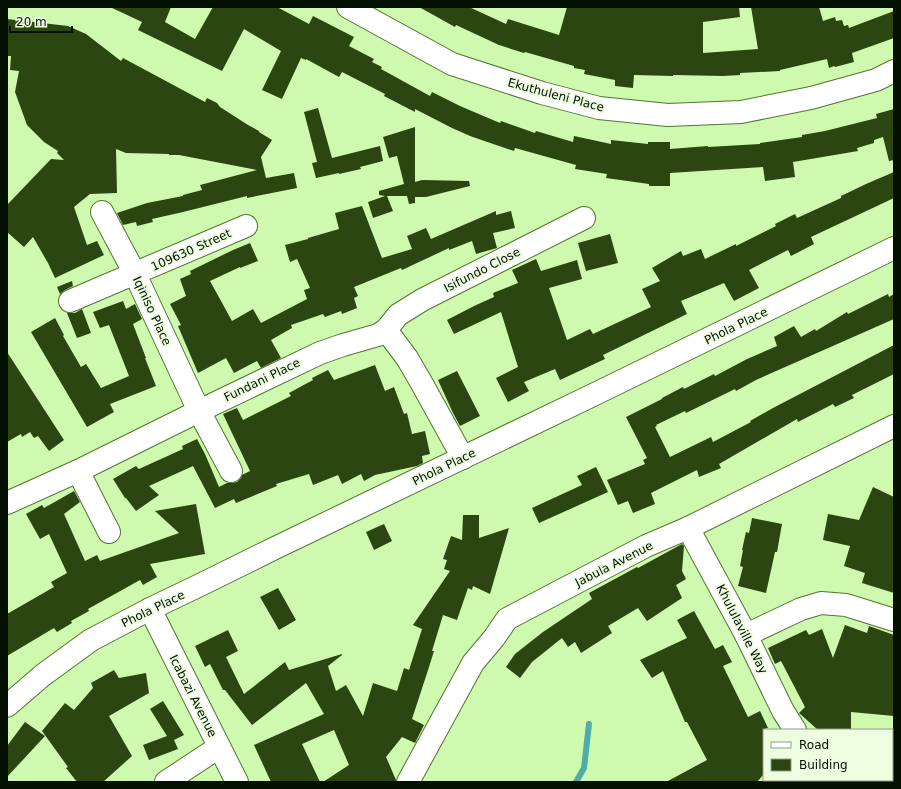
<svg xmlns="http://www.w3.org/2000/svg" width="901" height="789" font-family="'DejaVu Sans',sans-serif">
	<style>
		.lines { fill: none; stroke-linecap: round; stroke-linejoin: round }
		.stream { stroke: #4eaca9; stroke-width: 6 }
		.building { fill: #2b4610 }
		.minor-casing { stroke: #517630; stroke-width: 24 }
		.minor { stroke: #fff; stroke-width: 22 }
		.labels { text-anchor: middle; stroke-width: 4; stroke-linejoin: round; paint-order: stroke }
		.street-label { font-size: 12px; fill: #041000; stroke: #ecfde0 }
	</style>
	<rect width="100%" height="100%" fill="#cef9ae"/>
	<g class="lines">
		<!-- stream -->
		<polyline class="stream" points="576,782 584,768 589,724"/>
	</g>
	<!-- building -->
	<g class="building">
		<polygon points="110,7 171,7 165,22 195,39 213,7 277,7 309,24 313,16 354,37 349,46 374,59 372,62 382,67 381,69 430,96 432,92 460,106 500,123 501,121 535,133 536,131 573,142 574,136 611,144 611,140 648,144 648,142 670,142 670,149 708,146 708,147 760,144 760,143 802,137 802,135 825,131 877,118 876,114 894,109 894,160 889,161 883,137 874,140 874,143 857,148 858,151 793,162 795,177 765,181 763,167 670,173 670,186 649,186 649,184 606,178 607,174 575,169 576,165 515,148 514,151 470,136 452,128 415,109 415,112 384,96 385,94 342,72 339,77 306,59 306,60 301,58 282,99 262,90 281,51 244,29 222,71 138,30 142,22"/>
		<polygon points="419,7 469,7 506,24 508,19 559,35 567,7 739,7 740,17 703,22 703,53 758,49 751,7 819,7 823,21 835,17 836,21 842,20 844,26 848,25 849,28 894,11 894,38 852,53 854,62 835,67 834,66 829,68 827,59 780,70 780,71 740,73 740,75 723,76 673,75 673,76 634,75 633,88 615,86 615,80 584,74 585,70 574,68 574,66 525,52 524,53 499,45 456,25 455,27"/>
		<polygon points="7,19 68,26 86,34 121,61 123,58 205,102 207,98 217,103 220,107 248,125 259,131 259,132 272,140 261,157 266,178 294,173 297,188 247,198 247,196 183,212 152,219 153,222 137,226 136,222 123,225 117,213 147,203 183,196 183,195 202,190 200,185 257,170 179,155 169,155 169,154 126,153 116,149 117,193 90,194 74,207 87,245 97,241 104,255 55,278 48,263 33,237 24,247 7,232 7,205 51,159 64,160 57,153 58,151 44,142 27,125 15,92 19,71 10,70 11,56 7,56"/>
		<polygon points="318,108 332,158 380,146 383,161 360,167 361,169 339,174 339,173 316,178 312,163 317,162 304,112"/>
		<polygon points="415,127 415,182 422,180 469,181 470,186 426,197 415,197 415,203 409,204 407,196 387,196 393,211 373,218 368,202 385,196 379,195 379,191 404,184 397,156 389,158 383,137"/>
		<polygon points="894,172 894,198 811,237 814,244 791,256 788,250 749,270 759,288 734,301 724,283 681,301 687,314 603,355 605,359 560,380 555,369 524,382 529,391 508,402 496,378 518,367 501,312 454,334 447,320 474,306 494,297 493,293 518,283 512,270 536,259 541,271 577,260 582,279 549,288 567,340 590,329 593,334 651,307 642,289 660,281 652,268 681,251 683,256 701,249 705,259 736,244 736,246 776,226 775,224 795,214 797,218 841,198 841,196 866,184"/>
		<polygon points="362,206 382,258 412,249 407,236 426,228 431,239 496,211 496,215 511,211 515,228 493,233 497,248 476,254 472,241 449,250 449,248 402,270 401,268 354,287 358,296 354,298 357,308 342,314 341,311 325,317 323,314 291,325 292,328 271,340 281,358 261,368 257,361 234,373 226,358 198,373 178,326 181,325 170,304 186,296 180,279 191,274 190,271 233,250 250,243 258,261 240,268 240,267 210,281 232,321 253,309 261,323 307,299 304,290 310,288 297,259 290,262 285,245 308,239 308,238 339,229 335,213"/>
		<polygon points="610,234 618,263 586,271 578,243"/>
		<polygon points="72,281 73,286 65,290 60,294 57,287"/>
		<polygon points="888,294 889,297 894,294 894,319 756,380 736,391 735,389 686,413 685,411 656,425 657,426 655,427 670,457 711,437 713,442 751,422 750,421 773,408 894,345 894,374 852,395 854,398 835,407 833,404 798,422 797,419 719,464 721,468 699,477 697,470 651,493 655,504 633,513 628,501 618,505 607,480 645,464 643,460 647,458 626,417 662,399 662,398 683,387 684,389 714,374 715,376 747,359 777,346 774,337 794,326 801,337 815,329 816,331 847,312 848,314"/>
		<polygon points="123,301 126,309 135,304 142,319 133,324 146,358 145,358 156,386 110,404 114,412 87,427 31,332 55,318 64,335 63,336 81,367 86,364 101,388 129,376 109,325 100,328 93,312"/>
		<polygon points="82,309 91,333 77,338 67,313 75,313"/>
		<polygon points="7,352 64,440 49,451 38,436 34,438 30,432 22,437 21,434 7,442"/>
		<polygon points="375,365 385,391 394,387 404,414 407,413 412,434 425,431 430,454 422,456 423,463 417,466 375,475 364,481 361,474 342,484 338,475 313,485 309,474 276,484 277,486 236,503 234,499 215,508 193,466 149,486 159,495 136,511 126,498 125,498 113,479 136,466 139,469 183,449 182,446 197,439 205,454 219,487 227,483 231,483 237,482 241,478 242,475 250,471 223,414 237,408 243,420 291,396 289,393 313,380 312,378 328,370 334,380"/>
		<polygon points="457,371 480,416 460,426 453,413 438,380"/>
		<polygon points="596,467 608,492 539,523 532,508 582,485 577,476"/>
		<polygon points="873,487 894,497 894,593 862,583 865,573 844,566 850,546 823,540 828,514 859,520"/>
		<polygon points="74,491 80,502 64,514 85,561 97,555 100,561 179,533 155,511 196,504 205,554 150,564 157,577 143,585 140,580 88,609 89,611 71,621 72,623 57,632 54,628 7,656 7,614 54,587 51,582 67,573 49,534 40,539 26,514 42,505 44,508"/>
		<polygon points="463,515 479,515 479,538 509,528 490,594 473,586 472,590 468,588 457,620 443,615 432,651 434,651 429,667 412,719 424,725 415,743 402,737 386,757 396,780 396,782 323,782 349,765 334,730 302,744 320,782 271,782 254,745 324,714 306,683 252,725 225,690 223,690 210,664 205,667 195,646 228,630 238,651 226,657 244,694 285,662 289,670 342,654 342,655 328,666 336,691 346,685 363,716 373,683 397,691 404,668 409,670 422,629 413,625 450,571 444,569 447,560 443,559 451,536 462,540"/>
		<polygon points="752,518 782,524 777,552 775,552 766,593 738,586 743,567 740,566 743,550 742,550 746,532 749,533"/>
		<polygon points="384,524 392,541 374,550 366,532"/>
		<polygon points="682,544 684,546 682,571 686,579 676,585 682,598 647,621 638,608 608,626 612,633 581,653 575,642 568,647 562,638 532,662 520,678 506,667 515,654 543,632 592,599 589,593 637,567 638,568"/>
		<polygon points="278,588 296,620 279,630 260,597"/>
		<polygon points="694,611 715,649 723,645 732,662 723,666 748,717 760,711 768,728 764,729 764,774 757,782 666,782 707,760 687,722 685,722 663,671 652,678 640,660 687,638 677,620"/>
		<polygon points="845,625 867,633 869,626 894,635 894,716 851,712 851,730 818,730 799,713 805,707 781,661 775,664 768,648 806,630 809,635 822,629 833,658"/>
		<polygon points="114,670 119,678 146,673 149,693 109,716 132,756 103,782 77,782 66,768 68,767 42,731 65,703 74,710 93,688 91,683"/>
		<polygon points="163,701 184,735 174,740 178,749 149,760 143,745 167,736 150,709"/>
		<polygon points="25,722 45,736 7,777 7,746"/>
	</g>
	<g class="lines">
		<!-- minor casing -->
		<g class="minor-casing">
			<g id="minor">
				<polyline points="348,7 452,64 542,93 599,108 668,115 741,112 811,98 876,80 894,71"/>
				<polyline points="102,212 135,274 199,411 231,471"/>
				<polyline points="70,301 246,226"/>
				<polyline points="386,330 407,358 421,382 463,458"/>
				<polyline points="78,471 109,532"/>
				<polyline points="7,503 78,471 199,411 320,353 343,345 378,335 386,330 398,315 422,300 584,218"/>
				<polyline points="688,528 746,635 783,711 795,730"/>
				<polyline points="150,609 237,782"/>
				<polyline points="746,635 801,609 821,603 846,605 894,620"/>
				<polyline points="7,706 43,675 91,640 150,609 198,586 275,548 593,395 894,248"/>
				<polyline points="852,780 860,782"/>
				<polyline points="166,782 219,747"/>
				<polyline points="408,782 473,663 494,638 507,619 646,546 688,528 894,426"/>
				<polyline points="825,782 826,780"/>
			</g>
		</g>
		<!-- minor -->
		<use href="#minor" class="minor"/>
	</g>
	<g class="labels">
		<!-- street labels -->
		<g class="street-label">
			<text transform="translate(556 95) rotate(15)" y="4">Ekuthuleni Place</text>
			<text transform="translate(191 250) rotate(-24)" y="4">109630 Street</text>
			<text transform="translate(482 270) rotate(-27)" y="4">Isifundo Close</text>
			<text transform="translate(152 311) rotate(65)" y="4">Iqiniso Place</text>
			<text transform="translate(736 326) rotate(-26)" y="4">Phola Place</text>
			<text transform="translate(262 380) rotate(-26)" y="4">Fundani Place</text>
			<text transform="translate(444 467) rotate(-26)" y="4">Phola Place</text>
			<text transform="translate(614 564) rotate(-27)" y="4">Jabula Avenue</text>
			<text transform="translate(153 609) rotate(-26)" y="4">Phola Place</text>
			<text transform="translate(742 629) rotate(63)" y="4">Khululaville Way</text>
			<text transform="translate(193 696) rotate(63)" y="4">Icabazi Avenue</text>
		</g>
	</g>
	<!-- border -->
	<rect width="901" height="789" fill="none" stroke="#041000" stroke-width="16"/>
	<!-- legend -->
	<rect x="763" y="729" width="130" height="52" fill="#ecfde0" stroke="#8f9e86"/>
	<rect x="771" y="742" width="20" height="6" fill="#ffffff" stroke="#8f9e86"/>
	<text x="799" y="749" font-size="12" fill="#041000">Road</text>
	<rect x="771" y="759" width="20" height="12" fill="#2b4610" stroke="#8f9e86"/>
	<text x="799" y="769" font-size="12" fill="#041000">Building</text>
	<!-- scale -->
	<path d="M10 26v6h62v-6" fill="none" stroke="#041000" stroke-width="2"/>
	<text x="16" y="26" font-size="12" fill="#041000" stroke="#ecfde0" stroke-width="3" paint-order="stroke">20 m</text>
</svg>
